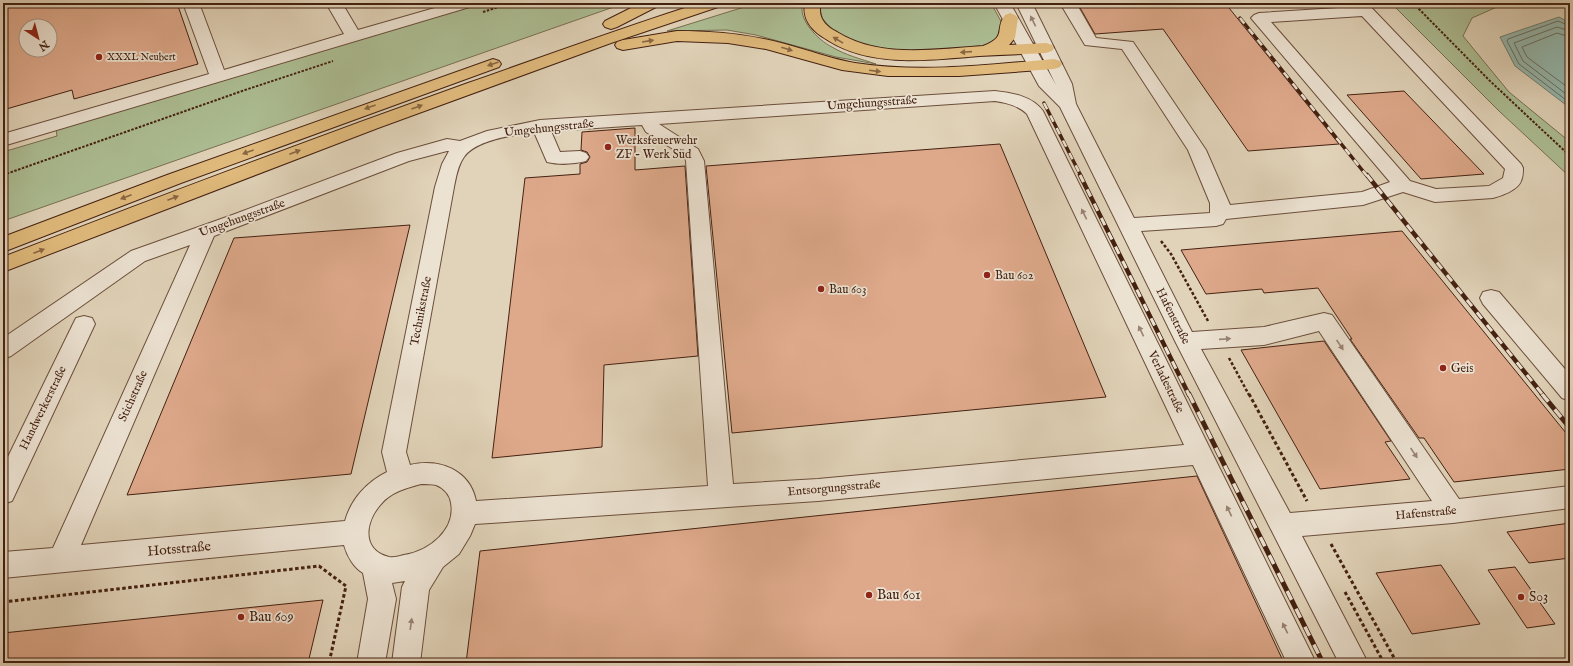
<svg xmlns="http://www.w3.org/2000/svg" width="1573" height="666" font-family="'IM FELL English',serif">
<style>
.green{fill:#adbe94;stroke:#787052}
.water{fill:#94b8ae;stroke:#747c6f}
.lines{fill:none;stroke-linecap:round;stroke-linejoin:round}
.shore{stroke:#6c6c60;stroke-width:1}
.building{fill:#dea98b;stroke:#442111;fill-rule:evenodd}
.minor-casing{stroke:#6b4e3b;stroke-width:2}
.highway-casing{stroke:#442111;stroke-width:2}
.path-far2{stroke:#442111;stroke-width:2;stroke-dasharray:2.5 1.5;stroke-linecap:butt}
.path-far1{stroke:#442111;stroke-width:2.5;stroke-dasharray:3 2;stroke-linecap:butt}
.path{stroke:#442111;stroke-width:3;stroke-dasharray:3.5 2.5;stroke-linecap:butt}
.minor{fill:#ece2d2;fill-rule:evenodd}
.highway{fill:#e0ba7c;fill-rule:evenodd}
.rail-far2-casing{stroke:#442111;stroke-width:3.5}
.rail-far1-casing{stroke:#442111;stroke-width:4.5}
.rail-casing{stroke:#442111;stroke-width:5}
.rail-far2{stroke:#ece2d2;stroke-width:2.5;stroke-dasharray:7;stroke-linecap:butt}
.rail-far1{stroke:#ece2d2;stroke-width:3;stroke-dasharray:8;stroke-linecap:butt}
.rail{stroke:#ece2d2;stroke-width:3.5;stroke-dasharray:10;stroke-linecap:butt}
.oneway{fill:#988272}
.oneway2{fill:#8a6641}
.poi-dot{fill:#8f2418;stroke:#ece2d2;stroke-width:1.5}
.labels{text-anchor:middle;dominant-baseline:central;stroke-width:3.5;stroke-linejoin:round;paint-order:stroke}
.far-poi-label{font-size:10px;fill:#442111;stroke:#ece2d2;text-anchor:start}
.street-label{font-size:12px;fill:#442111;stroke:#ece2d2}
.poi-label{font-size:12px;fill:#442111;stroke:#ece2d2;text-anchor:start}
.near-street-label{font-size:14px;fill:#442111;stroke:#ece2d2}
.near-poi-label{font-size:14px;fill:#442111;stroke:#ece2d2;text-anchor:start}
</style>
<rect width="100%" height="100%" fill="#e1d3b9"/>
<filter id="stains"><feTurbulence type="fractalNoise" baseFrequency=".005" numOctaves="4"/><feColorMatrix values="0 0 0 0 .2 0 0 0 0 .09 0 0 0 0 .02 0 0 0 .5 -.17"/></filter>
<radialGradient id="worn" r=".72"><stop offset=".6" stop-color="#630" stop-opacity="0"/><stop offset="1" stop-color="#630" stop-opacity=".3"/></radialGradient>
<g class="green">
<polygon points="481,3 625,3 3,221 3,152 57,136 56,129"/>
<path d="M757 3H803C797 19 818 40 832 47 845 55 861 59 876 64L836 57 756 35 727 30 667 31Z"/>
<polygon points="821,3 991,3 1003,25 998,41 978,48 915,51 867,48 837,33 828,25 822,18 820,9"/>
<polygon points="1391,3 1506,3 1472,18 1463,36 1509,92 1570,142 1570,177 1499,111"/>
</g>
<polygon class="water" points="1559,17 1570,23 1570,108 1515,66 1500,37"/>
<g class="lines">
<g class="shore">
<polyline points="1570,26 1558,21 1508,39 1507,41 1519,64 1570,103"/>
<polyline points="1570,31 1557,27 1514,43 1523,61 1570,97"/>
<polyline points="1570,37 1557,33 1522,47 1527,57 1570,89"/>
</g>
</g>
<g class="building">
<path d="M3 3H177L198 64 74 99 72 90 3 110ZM26 26H50V50H26Z"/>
<polygon points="1128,3 1225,3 1339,144 1248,151 1163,29 1095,34 1079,6"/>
<polygon points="1404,91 1484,174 1421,179 1347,95"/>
<polygon points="635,128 635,170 685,166 698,356 604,365 602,447 492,458 525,178 580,174 580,164 587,162 590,157 587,152 581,150 582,132"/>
<polygon points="1000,144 1106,397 732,433 706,166"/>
<polygon points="410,225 351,474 127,495 234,238"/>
<polygon points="1402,231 1570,438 1570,469 1454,482 1424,438 1419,438 1350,339 1352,339 1318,288 1264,293 1262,289 1206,294 1181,250"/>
<polygon points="1324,341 1391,441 1385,442 1410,479 1320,489 1241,350"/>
<polygon points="1197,476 1284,663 466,663 480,551"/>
<polygon points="1570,523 1570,558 1529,563 1507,532"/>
<polygon points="1441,565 1480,624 1412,634 1376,573"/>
<polygon points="1515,567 1555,624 1527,628 1488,570"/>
<polygon points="323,600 308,663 3,663 3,633"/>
</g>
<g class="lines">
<defs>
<g id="minor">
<polygon points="183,3 199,3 224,70 344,34 326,3 342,3 358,30 452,3 476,3 473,6 3,146 3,134 209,74"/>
<path d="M994 3H1010L1056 85 1016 3H1032L1072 84 1076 104 1134 218 1210 213V203L1188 150 1122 49 1085 45 1060 3H1076L1096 38 1133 42 1206 150 1230 205 1362 192 1390 182 1251 18 1254 15 1259 13 1354 7 1351 3H1367L1521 164 1523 168C1523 172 1523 177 1521 181 1518 190 1501 196 1493 198L1435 202 1403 192 1363 205 1226 219 1223 224 1216 226 1141 231 1192 332 1264 327 1324 313 1332 315 1459 499 1570 486V508L1453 523 1302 536 1368 663H1339L1175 341 1060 107 1039 86ZM1362 16 1505 169 1503 178 1489 186 1436 189 1410 181 1271 22ZM1319 331 1432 501 1290 513 1201 349 1264 345Z"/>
<path d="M995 91C1012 93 1032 96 1043 111L1316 663H1287L1193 465 818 501 475 524 470 536 459 554 443 567 429 590 420 663H392L402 587 405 581 392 583 396 599 385 663H357L368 599 363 573C354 568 347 556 344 545L3 578V552L53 548 190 245 145 261 11 356 3 359V338L131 251 235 214 397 153 447 139 460 141 487 131 540 120ZM995 101C1007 103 1017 105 1027 114L1184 445 818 479 733 484 704 161 698 149 659 124ZM642 125 646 132 684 156 686 161 708 486 476 501C470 470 439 458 410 465L406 452 454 187C456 177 458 165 464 157 476 140 513 135 534 132L547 162C559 165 574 164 586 161L589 157 586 153 580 151 560 152 551 131ZM447 151H449L442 164 435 187 382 452 387 472C367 482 351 499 345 521L81 545 214 236 409 161ZM421 484C426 484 432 484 436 485 444 488 450 495 451 503 456 530 429 551 404 555 399 556 394 558 389 557 361 550 365 522 381 504 391 492 406 488 421 484Z"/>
<polygon points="1491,290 1499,292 1570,375 1570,401 1562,398 1483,304 1480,298 1483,292"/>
<polygon points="84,316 92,318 95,324 12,501 3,504 3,467 73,324 76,318"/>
</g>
<g id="highway">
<polygon points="641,3 661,3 658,6 617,27 611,29 605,27 603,24 605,21"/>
<path d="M700 3H724L721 6 611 43 378 128 3 272V257C157 197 312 139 468 83 545 56 622 28 700 3Z"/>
<path d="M805 3H821C817 17 825 26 837 32 881 59 934 49 983 46 1008 36 994 30 1005 15L1010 13 1015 15 1018 18 1015 38 1009 45 1046 43 1052 45 1054 48 1052 51 1046 53C1024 54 1001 55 979 56 930 60 873 68 829 41 823 37 817 34 812 28 806 21 803 13 805 3Z"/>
<path d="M677 31C714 31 749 34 785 44 808 50 831 59 855 63 921 73 988 65 1054 59L1060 61 1062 64 1060 67 1054 69 959 76H888L842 70 766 49 728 43 677 41 623 50 617 48 615 45 617 42 623 40Z"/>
<polygon points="493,59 499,61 501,64 499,67 181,183 3,252 3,237 167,175"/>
</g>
</defs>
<use href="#minor" class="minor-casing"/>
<use href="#highway" class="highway-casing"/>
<g class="path-far2">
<polyline points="1413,3 1490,81 1570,156"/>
<polyline points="483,12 511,3"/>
<polyline points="3,175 245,90 333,61"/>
</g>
<g class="path-far1">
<polyline points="1161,241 1171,254 1208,321"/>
<polyline points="1229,358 1249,395"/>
</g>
<g class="path">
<polyline points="1249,394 1307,501"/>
<polyline points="1331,544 1397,663"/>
<polyline points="1345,592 1384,663"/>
<polyline points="3,602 319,566 346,586 329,663"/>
</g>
<use href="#minor" class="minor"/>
<use href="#highway" class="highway"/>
<defs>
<g id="rail-far2">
<polyline points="1240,18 1367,176"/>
<polyline points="1044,103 1081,176"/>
</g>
<g id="rail-far1">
<polyline points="1080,175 1189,395"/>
<polyline points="1367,175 1543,395"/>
</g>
<g id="rail">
<polyline points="1189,394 1323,663"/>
<polyline points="1542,394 1570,428"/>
</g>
</defs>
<use href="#rail-far2" class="rail-far2-casing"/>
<use href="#rail-far1" class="rail-far1-casing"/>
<use href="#rail" class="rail-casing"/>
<use href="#rail-far2" class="rail-far2"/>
<use href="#rail-far1" class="rail-far1"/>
<use href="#rail" class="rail"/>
</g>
<defs><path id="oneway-solid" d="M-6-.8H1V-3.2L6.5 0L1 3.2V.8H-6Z"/></defs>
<g class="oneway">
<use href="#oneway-solid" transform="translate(1033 21) rotate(-116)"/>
<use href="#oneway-solid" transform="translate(1084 214) rotate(-116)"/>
<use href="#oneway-solid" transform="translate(1141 331) rotate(-116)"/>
<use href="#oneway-solid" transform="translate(1225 339) rotate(-4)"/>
<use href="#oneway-solid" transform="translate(1340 345) rotate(56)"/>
<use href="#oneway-solid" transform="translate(1414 453) rotate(56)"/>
<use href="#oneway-solid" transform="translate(1229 511) rotate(-116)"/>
<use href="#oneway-solid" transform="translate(411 624) rotate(-82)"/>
<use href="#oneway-solid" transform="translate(1285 628) rotate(-116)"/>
</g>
<g class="oneway2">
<use href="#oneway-solid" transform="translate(838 40) rotate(-149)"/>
<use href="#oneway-solid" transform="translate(648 41) rotate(-9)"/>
<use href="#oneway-solid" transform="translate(787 49) rotate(18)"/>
<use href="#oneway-solid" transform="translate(966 52) rotate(176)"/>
<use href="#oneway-solid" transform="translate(493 64) rotate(161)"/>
<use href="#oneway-solid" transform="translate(875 71) rotate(7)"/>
<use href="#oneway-solid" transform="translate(370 107) rotate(160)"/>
<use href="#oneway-solid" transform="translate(417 107) rotate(-20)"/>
<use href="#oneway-solid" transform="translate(248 152) rotate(160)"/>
<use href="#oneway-solid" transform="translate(295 152) rotate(-21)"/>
<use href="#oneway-solid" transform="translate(126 197) rotate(159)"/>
<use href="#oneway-solid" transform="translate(173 198) rotate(-21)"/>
<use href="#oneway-solid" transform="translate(39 251) rotate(-21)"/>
</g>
<g class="poi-dot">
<circle cx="99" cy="57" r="4"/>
<circle cx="608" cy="147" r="4"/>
<circle cx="987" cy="275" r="4"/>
<circle cx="821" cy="289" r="4"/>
<circle cx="1443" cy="368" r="4"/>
<circle cx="869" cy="595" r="4"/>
<circle cx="1521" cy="597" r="4"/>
<circle cx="241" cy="617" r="4"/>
</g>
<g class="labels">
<g class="far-poi-label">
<text x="107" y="57">XXXL Neubert</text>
</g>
<g class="street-label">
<text transform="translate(872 103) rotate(-4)">Umgehungsstraße</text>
<text transform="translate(549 128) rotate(-6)">Umgehungsstraße</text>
<text transform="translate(242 218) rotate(-20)">Umgehungsstraße</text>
<text transform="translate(421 311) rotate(-79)">Technikstraße</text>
<text transform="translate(1173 316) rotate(63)">Hafenstraße</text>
<text transform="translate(1166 382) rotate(64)">Verladestraße</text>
<text transform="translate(133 396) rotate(-66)">Stichstraße</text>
<text transform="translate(43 408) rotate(-64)">Handwerkerstraße</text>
<text transform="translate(834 488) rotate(-5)">Entsorgungsstraße</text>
<text transform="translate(1426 513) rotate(-5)">Hafenstraße</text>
</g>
<g class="poi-label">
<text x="616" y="140">Werksfeuerwehr<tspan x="616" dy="14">ZF - Werk Süd</tspan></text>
<text x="995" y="275">Bau 602</text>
<text x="829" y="289">Bau 603</text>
<text x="1451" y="368">Geis</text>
</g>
<g class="near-street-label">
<text transform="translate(179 549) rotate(-5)">Hotsstraße</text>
</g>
<g class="near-poi-label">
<text x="877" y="595">Bau 601</text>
<text x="1529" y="597">S03</text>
<text x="249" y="617">Bau 609</text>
</g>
</g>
<rect width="1573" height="666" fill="none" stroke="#e1d3b9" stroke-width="16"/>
<rect x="4" y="4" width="1565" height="658" fill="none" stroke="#442111" stroke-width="2"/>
<rect x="8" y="8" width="1557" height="650" fill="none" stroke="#442111"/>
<g transform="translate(38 38) rotate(144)"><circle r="19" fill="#ece2d2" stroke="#a99585"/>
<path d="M0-3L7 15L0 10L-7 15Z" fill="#8f2418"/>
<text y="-6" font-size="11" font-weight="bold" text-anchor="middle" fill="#442111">N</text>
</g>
<rect width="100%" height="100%" filter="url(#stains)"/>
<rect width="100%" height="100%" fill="url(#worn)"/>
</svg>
